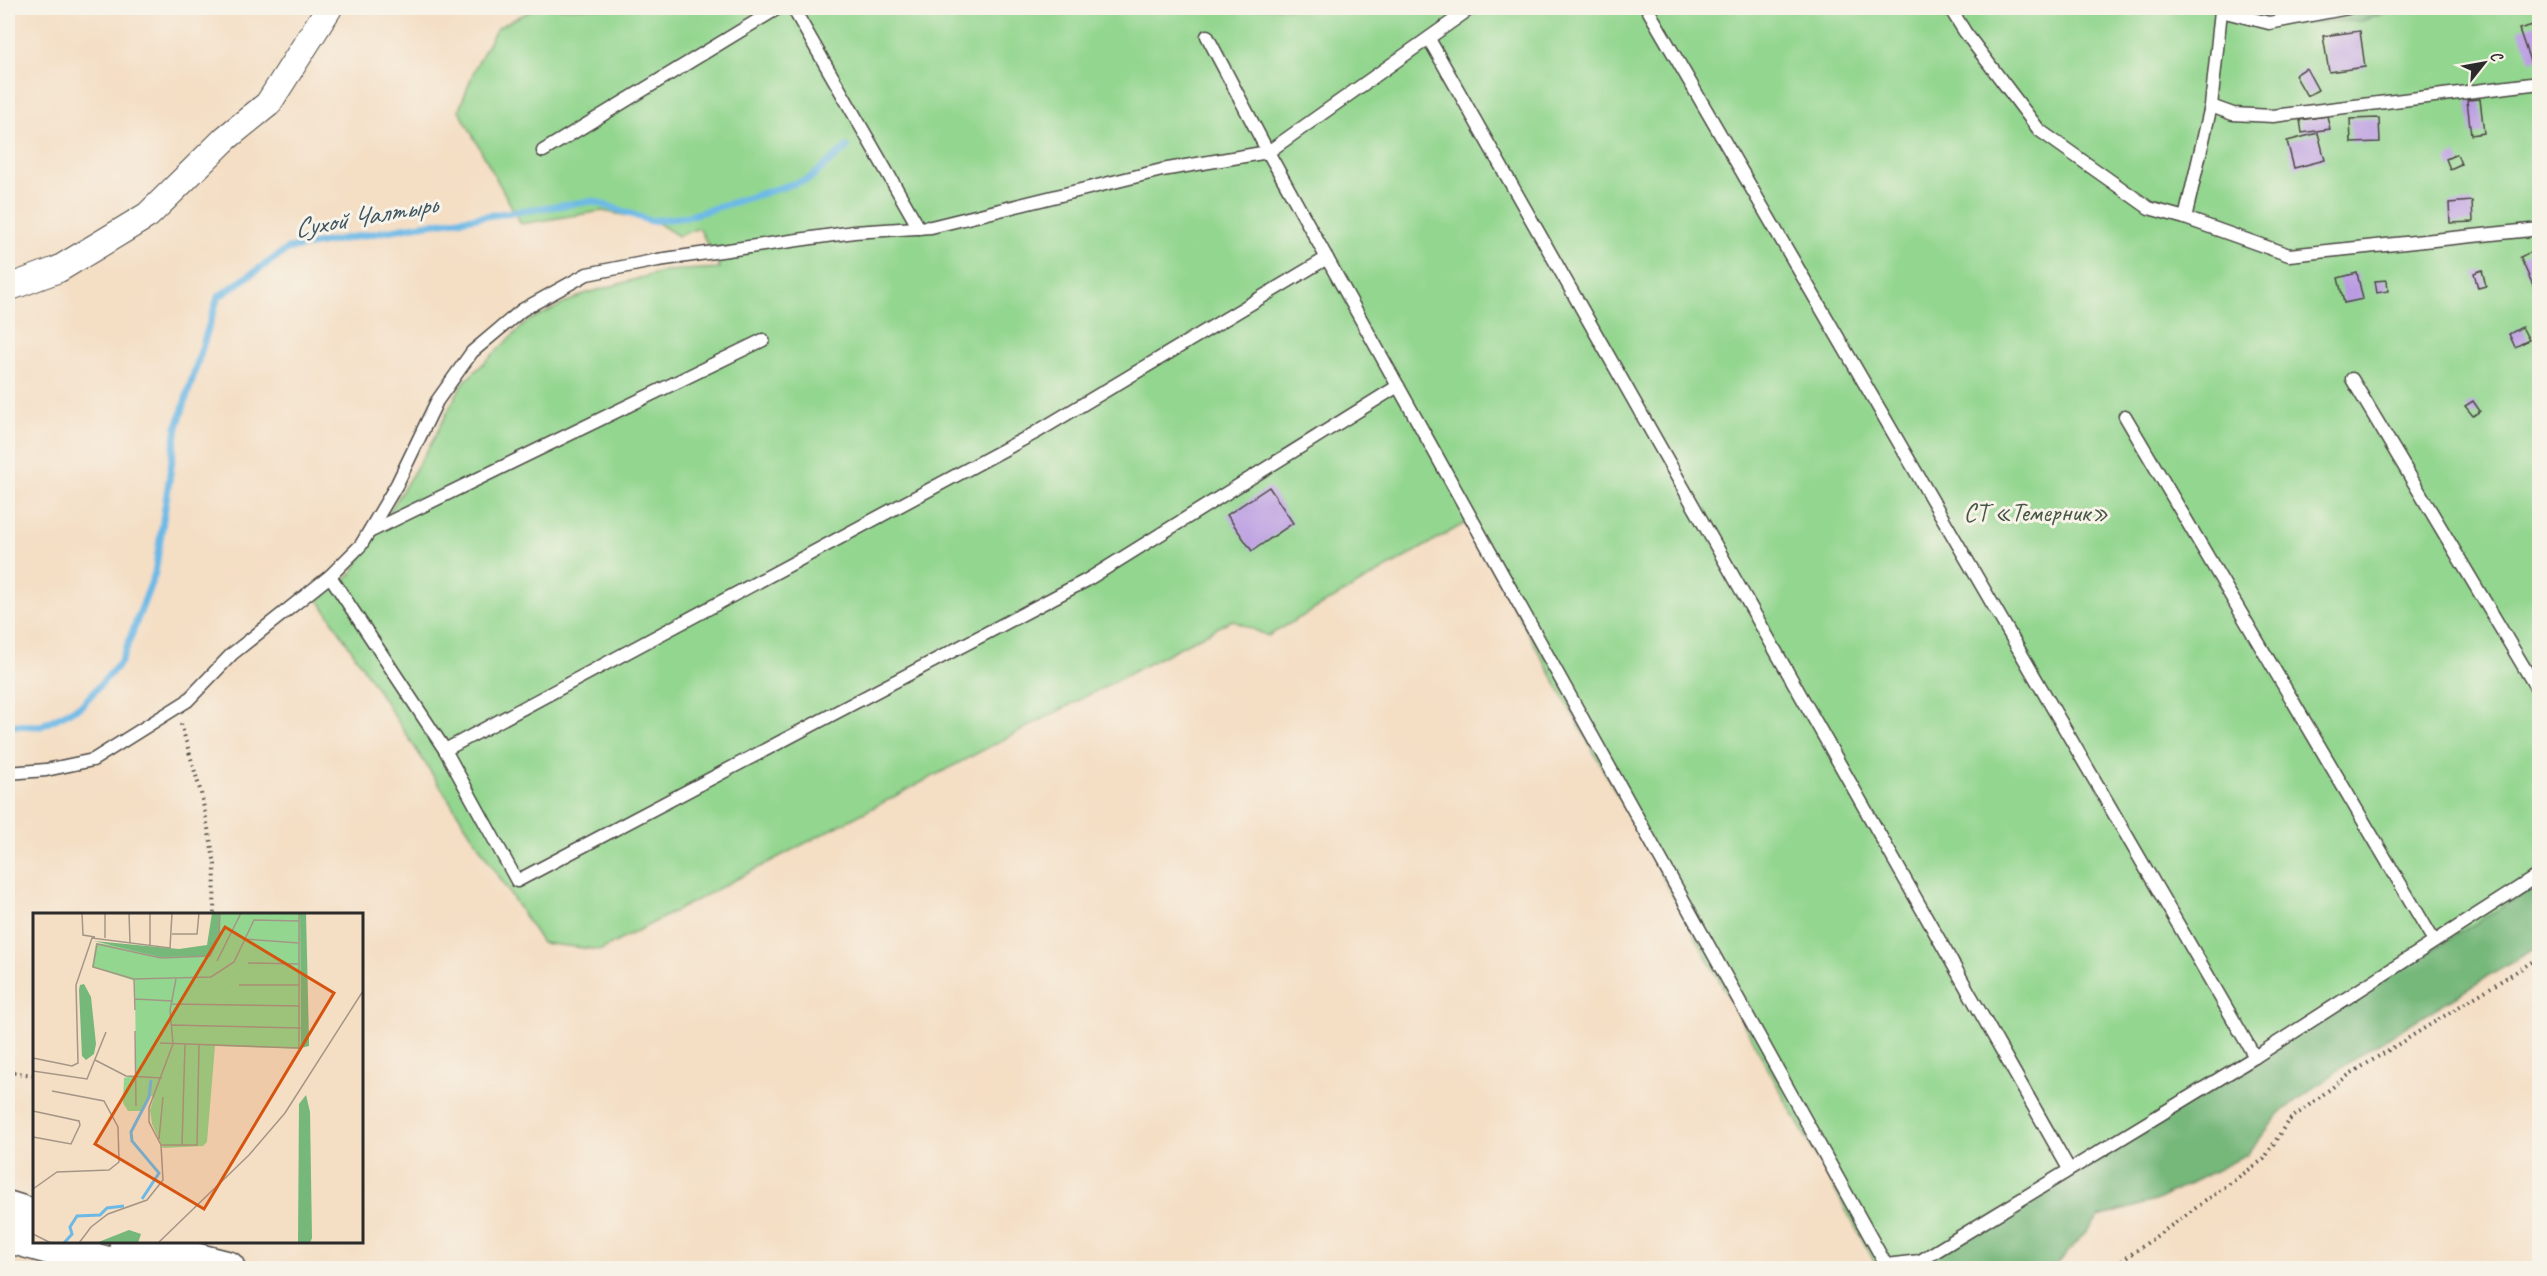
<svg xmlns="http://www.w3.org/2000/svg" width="2547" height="1276" font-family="Caveat,sans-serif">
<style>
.green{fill:#93d68f;stroke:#5f805d;stroke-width:1.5}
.forest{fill:#76b77a;stroke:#507152;stroke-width:1.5}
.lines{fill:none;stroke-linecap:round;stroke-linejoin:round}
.stream{stroke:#6db9e6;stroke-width:7}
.building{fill:#ba9be2}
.service-casing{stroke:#494642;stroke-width:15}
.minor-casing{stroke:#494642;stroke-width:28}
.trunk-casing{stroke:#494642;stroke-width:36}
.path{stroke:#494642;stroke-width:4;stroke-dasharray:1.5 4.5;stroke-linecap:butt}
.service{stroke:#fff;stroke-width:12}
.minor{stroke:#fff;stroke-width:26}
.trunk{stroke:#fff;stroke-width:33}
.labels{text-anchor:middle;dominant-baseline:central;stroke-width:6;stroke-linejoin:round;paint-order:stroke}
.park-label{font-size:26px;fill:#455644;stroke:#f7f3e8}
.water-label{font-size:27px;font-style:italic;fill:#3f5663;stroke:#f7f3e8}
.inset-river{fill:none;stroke:#6db9e6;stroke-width:3}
.inset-road{fill:none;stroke:#a49687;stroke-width:1.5}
.view{fill:#d5540f;fill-opacity:0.15;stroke:#d5540f;stroke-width:3}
.inset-edge{fill:none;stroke:#2b2b2b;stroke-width:3}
</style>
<rect width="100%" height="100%" fill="#f7f3e8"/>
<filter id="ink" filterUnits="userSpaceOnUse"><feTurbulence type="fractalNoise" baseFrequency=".0167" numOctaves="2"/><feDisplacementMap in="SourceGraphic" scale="12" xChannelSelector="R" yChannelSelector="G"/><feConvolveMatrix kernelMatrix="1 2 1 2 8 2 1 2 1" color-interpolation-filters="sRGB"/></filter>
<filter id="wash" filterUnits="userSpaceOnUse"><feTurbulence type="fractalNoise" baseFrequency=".008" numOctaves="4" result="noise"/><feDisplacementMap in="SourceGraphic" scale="24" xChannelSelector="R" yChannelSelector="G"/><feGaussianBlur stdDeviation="1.35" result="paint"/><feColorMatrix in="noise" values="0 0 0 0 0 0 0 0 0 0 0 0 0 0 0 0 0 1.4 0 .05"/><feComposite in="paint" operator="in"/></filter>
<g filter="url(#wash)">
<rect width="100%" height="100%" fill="#f4dec4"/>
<polygon class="green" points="536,8 2231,8 2362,21 2398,8 2539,8 2539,890 1917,1268 1878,1268 1467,522 1268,636 1232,620 601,950 542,943 319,600 351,574 431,444 462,384 528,321 584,294 665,271 720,268 699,228 678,236 655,221 602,211 521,224 459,110 476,66 497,28"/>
<g class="forest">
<polygon points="2231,8 2398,8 2362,21 2269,23"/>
<polygon points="2539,885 2539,946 2365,1051 2280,1113 2247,1155 2155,1201 2099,1217 2054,1268 1909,1268 2069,1169"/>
</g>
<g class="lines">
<polyline class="stream" points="8,725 41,726 81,706 121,662 155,573 177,427 218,297 288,249 415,226 593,201 651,221 686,217 809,179 847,147"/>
</g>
<g id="blocks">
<g class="building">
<polygon points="2540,23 2540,58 2530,61 2519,29"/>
<polygon points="2360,31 2365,67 2329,72 2323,36"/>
<polygon points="2306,68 2318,90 2307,96 2295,75"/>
<polygon points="2480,99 2484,133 2471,135 2467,100"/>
<polygon points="2327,116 2330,129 2302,133 2300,120"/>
<polygon points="2379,118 2380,142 2351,143 2350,119"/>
<polygon points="2318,133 2325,160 2294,168 2287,141"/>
<polygon points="2457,154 2461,164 2450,169 2446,159"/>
<polygon points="2472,201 2473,222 2450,223 2449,203"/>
<polygon points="2540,248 2540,282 2533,285 2520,257"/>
<polygon points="2482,270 2486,286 2478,288 2474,273"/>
<polygon points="2357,273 2363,299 2344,303 2338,278"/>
<polygon points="2387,280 2388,291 2377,293 2375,281"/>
<polygon points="2522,327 2529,340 2515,347 2509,334"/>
<polygon points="2473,401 2480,411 2473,416 2465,406"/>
<polygon points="1269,487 1293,523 1252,551 1227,515"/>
</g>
</g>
</g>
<g filter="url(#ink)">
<use href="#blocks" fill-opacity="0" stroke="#494642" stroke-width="1.5"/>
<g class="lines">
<defs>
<g id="service">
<polyline points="793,8 919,228"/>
<polyline points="1647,8 2255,1057"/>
<polyline points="1950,8 1965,32 2039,130 2149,208 2185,218 2289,255 2540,229"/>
<polyline points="2218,8 2221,11 2269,23 2348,8"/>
<polyline points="1207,36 1268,152 1886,1265 1920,1261 2255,1057 2540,874"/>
<polyline points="1429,39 2069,1169"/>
<polyline points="2211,106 2233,114 2273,116 2540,83"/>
<polyline points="543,151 778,8"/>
<polyline points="2185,218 2211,106 2221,11"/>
<polyline points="2352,379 2540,694"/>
<polyline points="2125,416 2434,941"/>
<polyline points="369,532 763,340"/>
<polyline points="330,576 445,750 517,881 1087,580 1398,386"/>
<polyline points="445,750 1035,433 1327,258"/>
<polyline points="8,773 46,770 93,760 187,701 232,654 330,576 361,545 397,484 437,401 472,352 522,310 587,274 658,260 854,232 931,227 1162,170 1268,152 1471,8"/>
</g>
<polyline id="minor" points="8,288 59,269 148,215 226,138 268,104 329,8"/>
<g id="trunk">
<polyline points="8,1208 34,1216"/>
<polyline points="8,1236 124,1268"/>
<polyline points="126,1242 228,1268"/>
</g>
</defs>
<use href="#service" class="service-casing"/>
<use href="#minor" class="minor-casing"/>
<use href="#trunk" class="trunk-casing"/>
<g class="path">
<polyline points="181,724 201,793 215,864 214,914"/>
<polyline points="8,1072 34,1075"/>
<polyline points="2112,1268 2264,1159 2288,1121 2350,1074 2540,957"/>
</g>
<use href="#service" class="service"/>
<use href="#minor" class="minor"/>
<use href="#trunk" class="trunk"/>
</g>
</g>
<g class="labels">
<g class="park-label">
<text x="2036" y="512">СТ «Темерник»</text>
</g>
<g class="water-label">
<text transform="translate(365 216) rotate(-10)">Сухой Чалтырь</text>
</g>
</g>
<g transform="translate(33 913)">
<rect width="330" height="330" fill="#f4dec4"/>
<path d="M187 0H267L268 136 182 133 174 229 170 233 130 235 119 211 117 197 121 184 117 183 108 198H95L90 190 91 165 103 162 102 68 59 54 63 30 170 44Z" fill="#93d68f"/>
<path d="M179 0H187V18L176 43 127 44 61 28 146 36 174 32ZM267 0H273L276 126V133L268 135ZM51 71 58 84 63 131 61 141 53 147 49 143 46 77 47 72ZM273 182 277 199 279 325 277 330H265L266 191ZM96 317 108 321 105 330H63Z" fill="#76b77a"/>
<path class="inset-river" d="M109 286 126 260 99 228 98 219 116 184 118 167M31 330 39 321 37 314 44 303 67 302 74 295 91 293"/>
<path class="inset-road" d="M49 0 50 22 62 24M72 0V25M96 0 97 30M187 0 186 24 177 43 128 45 64 31 60 54 101 66 178 64 201 49 221 7 266 8M139 21H164L166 0M212 26 266 30M117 33V0M184 48 208 0M215 50 266 51M101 66 102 97M206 72H267M102 86 140 88M139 91 267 93M139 112 268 115M102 118 103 193M127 130 266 135V0M0 145 39 153 45 150 43 72 59 25 137 35 139 0M62 147 93 163 129 165M0 158 54 166 73 119M0 198 46 208 47 212 38 231 0 224M126 226 130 184M128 232H164L166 132M149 232 152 131M0 276 24 259 76 257 86 249 85 214 71 188 19 178M0 321 18 330M46 330 58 314 75 301 114 287 130 267 128 232 116 209V195L140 131 137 97 143 66M125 330 216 242 252 200 330 78"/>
<path class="view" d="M192 14 301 80 171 296 62 231Z"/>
<rect width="330" height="330" class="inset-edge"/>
</g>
<rect width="2547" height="1276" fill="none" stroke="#f7f3e8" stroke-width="30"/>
<g transform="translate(2484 63) rotate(59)" stroke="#f7f3e8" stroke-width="4.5" paint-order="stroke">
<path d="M0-4.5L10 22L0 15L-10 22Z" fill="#2b2b2b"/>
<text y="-9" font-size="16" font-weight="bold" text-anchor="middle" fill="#2b2b2b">С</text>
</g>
</svg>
